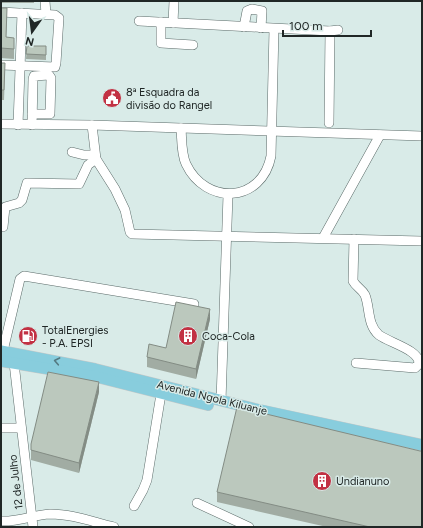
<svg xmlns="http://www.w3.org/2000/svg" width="423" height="528" font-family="Figtree,sans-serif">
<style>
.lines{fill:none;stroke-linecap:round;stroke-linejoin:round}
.minor-casing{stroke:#5b6b69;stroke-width:10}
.major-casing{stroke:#c5c7c7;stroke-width:12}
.minor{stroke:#fff;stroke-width:9}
.major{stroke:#88cddd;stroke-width:11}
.wall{fill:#a1aca3}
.shaded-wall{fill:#838c84}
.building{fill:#bbc8bd;stroke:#838c84}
.oneway{stroke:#547a82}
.labels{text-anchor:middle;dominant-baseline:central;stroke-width:3;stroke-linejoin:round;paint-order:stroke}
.poi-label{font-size:11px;fill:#202726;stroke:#d9ebe8;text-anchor:start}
.street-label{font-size:11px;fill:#202726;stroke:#d9ebe8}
</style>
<rect width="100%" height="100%" fill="#d9ebe8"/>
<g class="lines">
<defs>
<g id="minor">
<polyline points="45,1 46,14"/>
<polyline points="1,12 55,15 59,18 56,63 55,67 1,65"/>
<polyline points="139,21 330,31 338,30"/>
<polyline points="161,22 161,43 193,45"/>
<polyline points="173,23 174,1"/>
<polyline points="244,27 247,11 252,9 262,11 261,28"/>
<polyline points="329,123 330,31"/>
<polyline points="1,124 92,125 422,136"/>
<polyline points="18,125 22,13"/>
<polyline points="32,125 33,79 34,76 49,75 51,78 50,114 32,114"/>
<polyline points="92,125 96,159 115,189 125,210 130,232 132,234 422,241"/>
<path d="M181 128C182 140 181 153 186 164 206 206 262 203 271 156L274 29"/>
<polyline points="72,152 84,155 95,155"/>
<polyline points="3,227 5,207 19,203 22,200 27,183 79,184 88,165 96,159"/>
<polyline points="323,238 380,135"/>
<path d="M354 239 353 281C356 287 362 289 365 295 370 307 367 325 379 335 390 343 420 350 419 364L415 368 356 363"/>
<polyline points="3,351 20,279 24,276 194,304"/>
<polyline points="14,363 33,527"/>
<polyline points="221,401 228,195"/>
<polyline points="1,428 21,428"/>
<polyline points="197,503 249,527"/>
<polyline points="134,506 143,490 147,480 161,394"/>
<path d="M1 521C18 522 33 515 50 514 72 514 93 522 114 527"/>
</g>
<g id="major">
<polyline points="1,351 95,369 255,409 422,445"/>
<polyline points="1,361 97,377 208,405"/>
</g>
</defs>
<use href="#minor" class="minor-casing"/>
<use href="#major" class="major-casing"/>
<use href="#minor" class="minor"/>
<use href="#major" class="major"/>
</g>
<g class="wall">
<rect x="1" y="1" width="33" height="2"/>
<polygon points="1,8 7,18 6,37 14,38 14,59 1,58"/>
<polygon points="27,46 46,46 46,60 26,59"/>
<polygon points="1,63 5,73 4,100 1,100"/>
<polygon points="210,319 196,379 147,367 147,357 166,348"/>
<polygon points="99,392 79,473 31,460 31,444"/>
<polygon points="217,492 422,527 327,527 217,502"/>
</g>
<g class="shaded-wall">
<polygon points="210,309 210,319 196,379 196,369"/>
<polygon points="99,382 99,392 79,473 79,463"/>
</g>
<g class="building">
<polygon points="1,8 7,8 6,37 14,38 14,49 1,48"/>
<polygon points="27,46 46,46 46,55 26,54"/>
<polygon points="1,63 5,63 4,90 1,90"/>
<polygon points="176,302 210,309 196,369 147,357 149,344 166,348"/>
<polygon points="48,372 99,382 79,463 31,450 31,444"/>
<polygon points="237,407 420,451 422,451 422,527 370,527 217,492"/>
</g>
<defs><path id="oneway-chevron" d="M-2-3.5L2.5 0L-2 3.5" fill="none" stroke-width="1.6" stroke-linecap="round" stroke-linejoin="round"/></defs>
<use class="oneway" href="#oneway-chevron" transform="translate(57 361) rotate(-169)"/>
<defs>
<symbol id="civic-disc" viewBox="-11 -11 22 22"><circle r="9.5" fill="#c23143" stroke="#d9ebe8"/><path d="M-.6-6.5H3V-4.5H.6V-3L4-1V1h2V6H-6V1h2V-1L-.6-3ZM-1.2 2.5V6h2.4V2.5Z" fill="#fff"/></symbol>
<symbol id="fuel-disc" viewBox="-11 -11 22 22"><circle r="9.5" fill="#c23143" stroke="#d9ebe8"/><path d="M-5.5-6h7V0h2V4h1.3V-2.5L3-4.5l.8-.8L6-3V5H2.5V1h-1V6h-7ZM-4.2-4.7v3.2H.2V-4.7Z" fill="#fff"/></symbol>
<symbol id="building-disc" viewBox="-11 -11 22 22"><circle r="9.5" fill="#c23143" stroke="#d9ebe8"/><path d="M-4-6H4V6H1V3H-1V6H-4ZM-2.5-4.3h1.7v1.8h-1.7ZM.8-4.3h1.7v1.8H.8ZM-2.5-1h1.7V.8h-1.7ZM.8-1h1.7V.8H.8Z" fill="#fff"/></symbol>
</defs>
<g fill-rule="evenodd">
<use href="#civic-disc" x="101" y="87" width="22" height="22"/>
<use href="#fuel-disc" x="17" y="325" width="22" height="22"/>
<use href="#building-disc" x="177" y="325" width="22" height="22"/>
<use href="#building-disc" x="311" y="470" width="22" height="22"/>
</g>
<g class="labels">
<g class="poi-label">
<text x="126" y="92">8ª Esquadra da<tspan x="126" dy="13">divisão do Rangel</tspan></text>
<text x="42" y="330">TotalEnergies<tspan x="42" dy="13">- P.A. EPSI</tspan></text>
<text x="202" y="336">Coca-Cola</text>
<text x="336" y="481">Undianuno</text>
</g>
<g class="street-label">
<text transform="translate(212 398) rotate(14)">Avenida Ngola Kiluanje</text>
<text transform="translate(16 482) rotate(-97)">12 de Julho</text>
</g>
</g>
<rect width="423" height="528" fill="none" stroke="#202726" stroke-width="4"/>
<g transform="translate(32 32) rotate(194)" stroke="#d9ebe8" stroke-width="3" paint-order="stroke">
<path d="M0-3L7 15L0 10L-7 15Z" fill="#202726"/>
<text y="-6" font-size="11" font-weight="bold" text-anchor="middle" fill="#202726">N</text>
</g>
<path d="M283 30v6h88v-6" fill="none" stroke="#202726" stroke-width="2"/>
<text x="289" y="30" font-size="12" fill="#202726" stroke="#d9ebe8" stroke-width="3" paint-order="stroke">100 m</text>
</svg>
